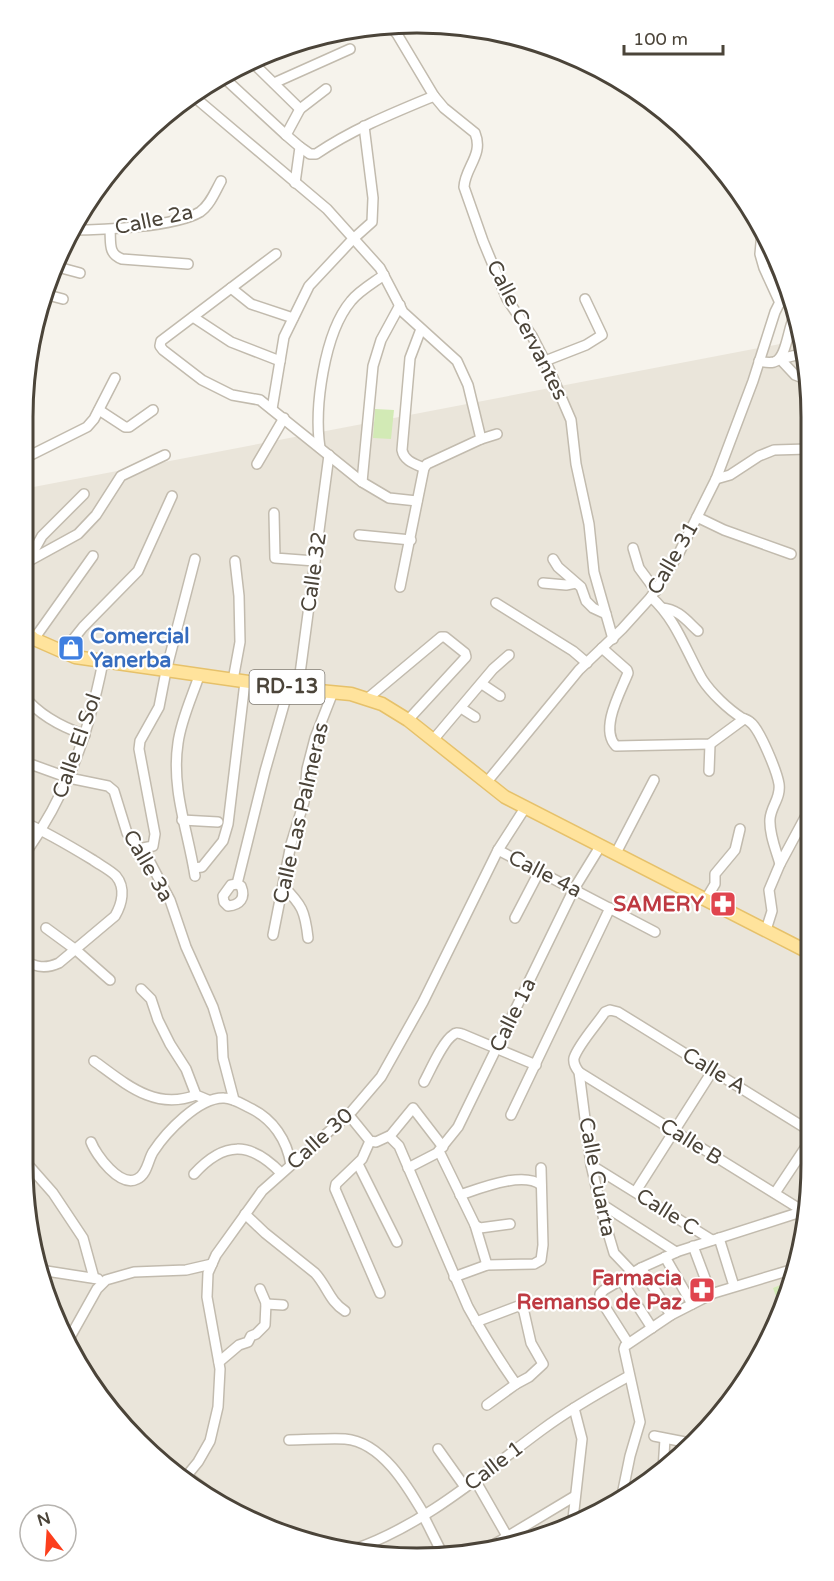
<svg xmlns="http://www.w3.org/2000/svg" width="834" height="1581" font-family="'Varela Round',sans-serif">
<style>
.residential{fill:#eae5da}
.green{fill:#d2eab5}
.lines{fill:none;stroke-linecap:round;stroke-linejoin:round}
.minor-casing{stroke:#c2bbae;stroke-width:12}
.major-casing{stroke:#e6c16a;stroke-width:15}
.minor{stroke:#fff;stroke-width:9}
.major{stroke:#ffe39c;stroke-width:12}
.labels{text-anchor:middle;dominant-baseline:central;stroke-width:4.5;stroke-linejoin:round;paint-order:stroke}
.shield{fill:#fff;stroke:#817c74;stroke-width:1.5}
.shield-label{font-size:20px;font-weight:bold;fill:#4b4439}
.street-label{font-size:21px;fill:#4b4439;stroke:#fff}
.shop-label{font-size:21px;font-weight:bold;fill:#366cbe;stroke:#fff;text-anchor:start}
.health-label{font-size:21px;font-weight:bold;fill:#be3a42;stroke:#fff;text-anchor:end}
.rim{fill:none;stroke:#4b4439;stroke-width:3}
</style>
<rect width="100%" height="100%" fill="#f6f3ec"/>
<polygon class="residential" points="801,340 808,365 811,1189 798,1266 771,1339 696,1443 636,1492 568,1528 443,1558 315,1545 198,1492 104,1404 44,1291 23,1164 23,489"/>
<g class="green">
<polygon points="375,409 394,410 391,439 373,438"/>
<polygon points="788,1282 790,1287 781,1310 773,1288"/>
</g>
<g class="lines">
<defs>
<g id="minor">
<path d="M383 25 392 28 397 34 434 96 444 108 475 133C484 155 465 167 464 187L483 241 507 299 532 336 549 369 571 420 576 464 589 524 594 572 613 639"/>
<polyline points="251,61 300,109"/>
<polyline points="221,75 286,135"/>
<polyline points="274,83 350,49"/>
<polyline points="192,95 327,209 380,268 403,312 457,361 468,385 481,439"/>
<path d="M300 147 310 154H316C353 129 393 113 434 96"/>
<polyline points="295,183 300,147 286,135 300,109 326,89"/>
<path d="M71 230C101 230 175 227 200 212 210 205 215 192 221 181"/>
<path d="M110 230C111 243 108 254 122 259L188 264"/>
<polyline points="762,232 760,254 764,268 780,303"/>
<polyline points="276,254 161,341 160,346 163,350 202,380 232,395 260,400 362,482 389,498 417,501"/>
<polyline points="54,266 80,273"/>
<polyline points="231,288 251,304 293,318"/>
<polyline points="44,294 63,299"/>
<polyline points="193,317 231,342 280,361"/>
<path d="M421 329 410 358 402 450C404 461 415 464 424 468"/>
<polyline points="780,359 795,375 808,380"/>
<polyline points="780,359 805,353"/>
<polyline points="545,361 586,345 602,335 585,299"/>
<path d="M759 361C763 362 769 363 774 362 787 359 788 326 795 315"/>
<polyline points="272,409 284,337 309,286 353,239 372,222 373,198 364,126"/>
<polyline points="99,410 125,427 129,427 153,410"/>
<path d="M320 448C314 408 324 333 351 301 359 291 373 283 384 275"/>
<polyline points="23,459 87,427 94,419 115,378"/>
<polyline points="257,464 284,418"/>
<polyline points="716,479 730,475 759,456 774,450 808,449"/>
<polyline points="362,482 373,366 381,340 400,305"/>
<polyline points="274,513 275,558 315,561"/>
<polyline points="697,517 724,530 791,554"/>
<polyline points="359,535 411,540"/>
<polyline points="633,548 639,568 656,591"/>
<polyline points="553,559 558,567 581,587 586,601 593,608 606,614"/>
<polyline points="28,561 42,536 84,494"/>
<polyline points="23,567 27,562 78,534 96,515 121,476 165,455"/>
<polyline points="543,583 566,585 576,583"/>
<polyline points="400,587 424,468 427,464 481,439 497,434"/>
<path d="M651 597C676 619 686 651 702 679 711 693 728 709 742 718 745 719 748 720 750 722 760 729 777 772 779 784 781 798 771 806 770 819 769 834 776 850 780 864"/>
<polyline points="496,603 573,651 587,663"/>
<path d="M662 608C678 609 687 621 698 631"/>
<polyline points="34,639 93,556"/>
<path d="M602 648 627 670 628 673C621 691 599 729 616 746L710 744 744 719"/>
<polyline points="63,652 83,627 138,571 172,496"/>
<polyline points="233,680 240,642 239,596 235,561"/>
<polyline points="482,684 500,696"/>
<polyline points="298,689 329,455"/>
<path d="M24 696C39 715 62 727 85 735"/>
<polyline points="368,698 441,637 445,637 465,653 466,657 408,720"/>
<polyline points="461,708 475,717"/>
<polyline points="433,740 493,669 509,655"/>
<polyline points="33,765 69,778 108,786 114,791 127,833 150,862 170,900 186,947 213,1007 222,1036 223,1058 234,1100"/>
<polyline points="709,771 710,744"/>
<polyline points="486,783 579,670 622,629 651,597 678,555 716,479 753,381 775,312 787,288"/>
<polyline points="182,820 218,822"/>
<polyline points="138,849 153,846 155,834 139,749 140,741 159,707 166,671 195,559"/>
<polyline points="498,850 655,932"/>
<polyline points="616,853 654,780"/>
<path d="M23 857C67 794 88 737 103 662"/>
<polyline points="194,868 202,867 223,841 228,824 245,682"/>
<path d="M195 876C188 831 171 789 178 743 181 720 192 697 199 676"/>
<polyline points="237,884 265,771 289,687"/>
<path d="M237 884 241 886C246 898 240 905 228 906L224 902 223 896 231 885Z"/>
<path d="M283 886C302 905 305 911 308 938"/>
<polyline points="706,899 715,884 715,874 735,850 740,829"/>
<polyline points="515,918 539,872"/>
<polyline points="46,928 76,950 110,980"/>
<polyline points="766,930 772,911 769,890 780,864 809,810"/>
<polyline points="273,935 291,844 304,802 307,769 315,738 333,692"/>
<path d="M23 959C35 968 46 969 59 963L115 916C122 904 126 888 116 876 110 870 100 865 93 860 70 846 47 832 23 822"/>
<polyline points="141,989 151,999 158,1020 170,1044 186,1069 196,1095 208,1100"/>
<path d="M94 1061C126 1084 155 1111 196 1095"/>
<polyline points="579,1072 803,1211"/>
<path d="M424 1082C430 1071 443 1041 453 1035 456 1032 458 1033 462 1034L536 1065"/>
<path d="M348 1114 370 1141 376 1142 389 1136 399 1146 468 1307C483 1334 499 1360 516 1384L529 1377 543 1364 531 1343 524 1312 521 1305 476 1322"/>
<polyline points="511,1115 610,908"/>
<polyline points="390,1136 413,1108 443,1147"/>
<polyline points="370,1141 362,1159 336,1184 335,1189 380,1293"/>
<path d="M91 1142C96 1155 120 1188 137 1179 147 1175 148 1160 153 1152 166 1132 199 1097 224 1098 233 1098 242 1104 250 1108 273 1119 287 1140 291 1165"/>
<polyline points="439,1151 475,1225 480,1228 510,1224"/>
<polyline points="23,1159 53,1193 83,1238 94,1278"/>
<polyline points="358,1164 397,1242"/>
<polyline points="591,1165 712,1240"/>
<polyline points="408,1168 437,1153 458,1127 574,889 601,845"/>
<path d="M194 1174C224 1141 250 1141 281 1173"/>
<polyline points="636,1191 713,1070"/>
<polyline points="775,1193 811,1139"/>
<path d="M460 1195C481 1188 523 1171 541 1185"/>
<polyline points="600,1203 676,1252"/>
<path d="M245 1214 265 1233 315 1273C327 1286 330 1302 345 1311"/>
<polyline points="475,1225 487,1265"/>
<polyline points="719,1238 734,1286"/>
<polyline points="693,1246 711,1294"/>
<polyline points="665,1257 692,1304"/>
<polyline points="641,1268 671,1315"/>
<polyline points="40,1270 98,1279"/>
<path d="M633 1273 614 1253 603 1216 591 1165 579 1072C576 1068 573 1064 574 1058 578 1045 597 1024 605 1012L610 1010 618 1012 810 1131"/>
<polyline points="454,1277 487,1265 534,1264 541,1260 543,1245 541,1168"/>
<polyline points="621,1280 652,1328"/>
<polyline points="266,1304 283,1305"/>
<polyline points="69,1339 97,1289 106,1280 134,1272 186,1270 212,1264"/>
<polyline points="628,1343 600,1299 600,1294 604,1290 641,1268 679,1251 807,1210"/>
<polyline points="219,1362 239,1345 248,1342 251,1336 256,1334 265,1325 266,1303 260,1289"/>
<polyline points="487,1405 516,1384"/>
<polyline points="654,1436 695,1444"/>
<path d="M289 1440C307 1440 327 1438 345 1439 382 1442 408 1487 425 1516"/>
<polyline points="438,1449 465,1487"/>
<polyline points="663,1470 665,1439"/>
<polyline points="187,1476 223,1503"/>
<polyline points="184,1479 198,1462 210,1441 218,1407 220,1369 207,1297 208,1273 216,1255 262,1191 352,1111 381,1077 423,1002 498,850 525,808"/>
<polyline points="475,1480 507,1536"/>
<polyline points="621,1500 630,1456 640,1422 624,1349 625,1346 671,1315 714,1293 797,1268"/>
<polyline points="424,1517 444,1557"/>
<polyline points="569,1528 573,1519 582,1439 574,1408"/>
<polyline points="299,1538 330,1547"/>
<polyline points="490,1547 575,1496"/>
<path d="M355 1549C426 1524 483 1473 543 1429 570 1409 600 1392 629 1376"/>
</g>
<polyline id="major" points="23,629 34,639 75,657 298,689 351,694 382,704 408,720 505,797 810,953"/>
</defs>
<use href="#minor" class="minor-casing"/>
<use href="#major" class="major-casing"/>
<use href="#minor" class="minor"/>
<use href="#major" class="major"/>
</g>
<defs>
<symbol id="shop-square" viewBox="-11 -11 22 22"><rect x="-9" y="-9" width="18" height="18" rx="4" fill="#3f7fe0" stroke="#fff"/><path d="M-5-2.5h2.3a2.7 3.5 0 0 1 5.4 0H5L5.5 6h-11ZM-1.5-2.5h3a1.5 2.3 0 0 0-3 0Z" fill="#fff"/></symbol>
<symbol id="pharmacy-square" viewBox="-11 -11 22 22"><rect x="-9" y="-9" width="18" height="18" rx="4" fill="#e0444e" stroke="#fff"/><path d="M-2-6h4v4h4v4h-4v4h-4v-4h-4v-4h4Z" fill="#fff"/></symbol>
</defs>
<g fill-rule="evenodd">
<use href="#shop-square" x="56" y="633" width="30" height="30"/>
<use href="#pharmacy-square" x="708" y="889" width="30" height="30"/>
<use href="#pharmacy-square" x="687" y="1275" width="30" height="30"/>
</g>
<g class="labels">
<rect class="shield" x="249.5" y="670" width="75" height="34" rx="4.5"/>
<g class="shield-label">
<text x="287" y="687">RD-13</text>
</g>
<g class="street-label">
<text transform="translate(154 220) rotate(-12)">Calle 2a</text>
<text transform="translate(527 330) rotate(63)">Calle Cervantes</text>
<text transform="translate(673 558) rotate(-60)">Calle 31</text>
<text transform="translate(314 572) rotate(-82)">Calle 32</text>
<text transform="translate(77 746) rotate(-71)">Calle El Sol</text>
<text transform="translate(301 813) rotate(-77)">Calle Las Palmeras</text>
<text transform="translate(148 866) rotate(60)">Calle 3a</text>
<text transform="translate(545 874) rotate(27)">Calle 4a</text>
<text transform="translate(513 1015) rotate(-64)">Calle 1a</text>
<text transform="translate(714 1071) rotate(31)">Calle A</text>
<text transform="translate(320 1139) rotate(-42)">Calle 30</text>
<text transform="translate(691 1142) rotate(32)">Calle B</text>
<text transform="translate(597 1177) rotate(79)">Calle Cuarta</text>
<text transform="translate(667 1212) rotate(32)">Calle C</text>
<text transform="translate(494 1466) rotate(-37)">Calle 1</text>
</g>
<g class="shop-label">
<text x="90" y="636">Comercial<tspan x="90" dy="24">Yanerba</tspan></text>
</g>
<g class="health-label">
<text x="704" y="904">SAMERY</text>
<text x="682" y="1278">Farmacia<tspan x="682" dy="24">Remanso de Paz</tspan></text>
</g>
</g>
<path d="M0 0H834V1581H0ZM417 33H417A384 384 0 0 1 801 417V1164A384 384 0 0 1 417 1548H417A384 384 0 0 1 33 1164V417A384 384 0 0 1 417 33Z" fill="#fff" fill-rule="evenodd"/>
<path class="rim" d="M417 33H417A384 384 0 0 1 801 417V1164A384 384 0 0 1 417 1548H417A384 384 0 0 1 33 1164V417A384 384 0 0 1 417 33Z"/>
<g transform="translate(48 1533) rotate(343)"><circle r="28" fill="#ffffff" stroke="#b7b4b0" stroke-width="1.5"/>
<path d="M0-4.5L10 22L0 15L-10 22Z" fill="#fc3f1d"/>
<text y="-9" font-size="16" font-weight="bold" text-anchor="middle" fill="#4b4439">N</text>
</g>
<path d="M624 45v9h99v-9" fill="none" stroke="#4b4439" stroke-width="3"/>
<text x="633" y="45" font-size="18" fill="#4b4439" stroke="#ffffff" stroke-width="4.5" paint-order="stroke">100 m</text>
</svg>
